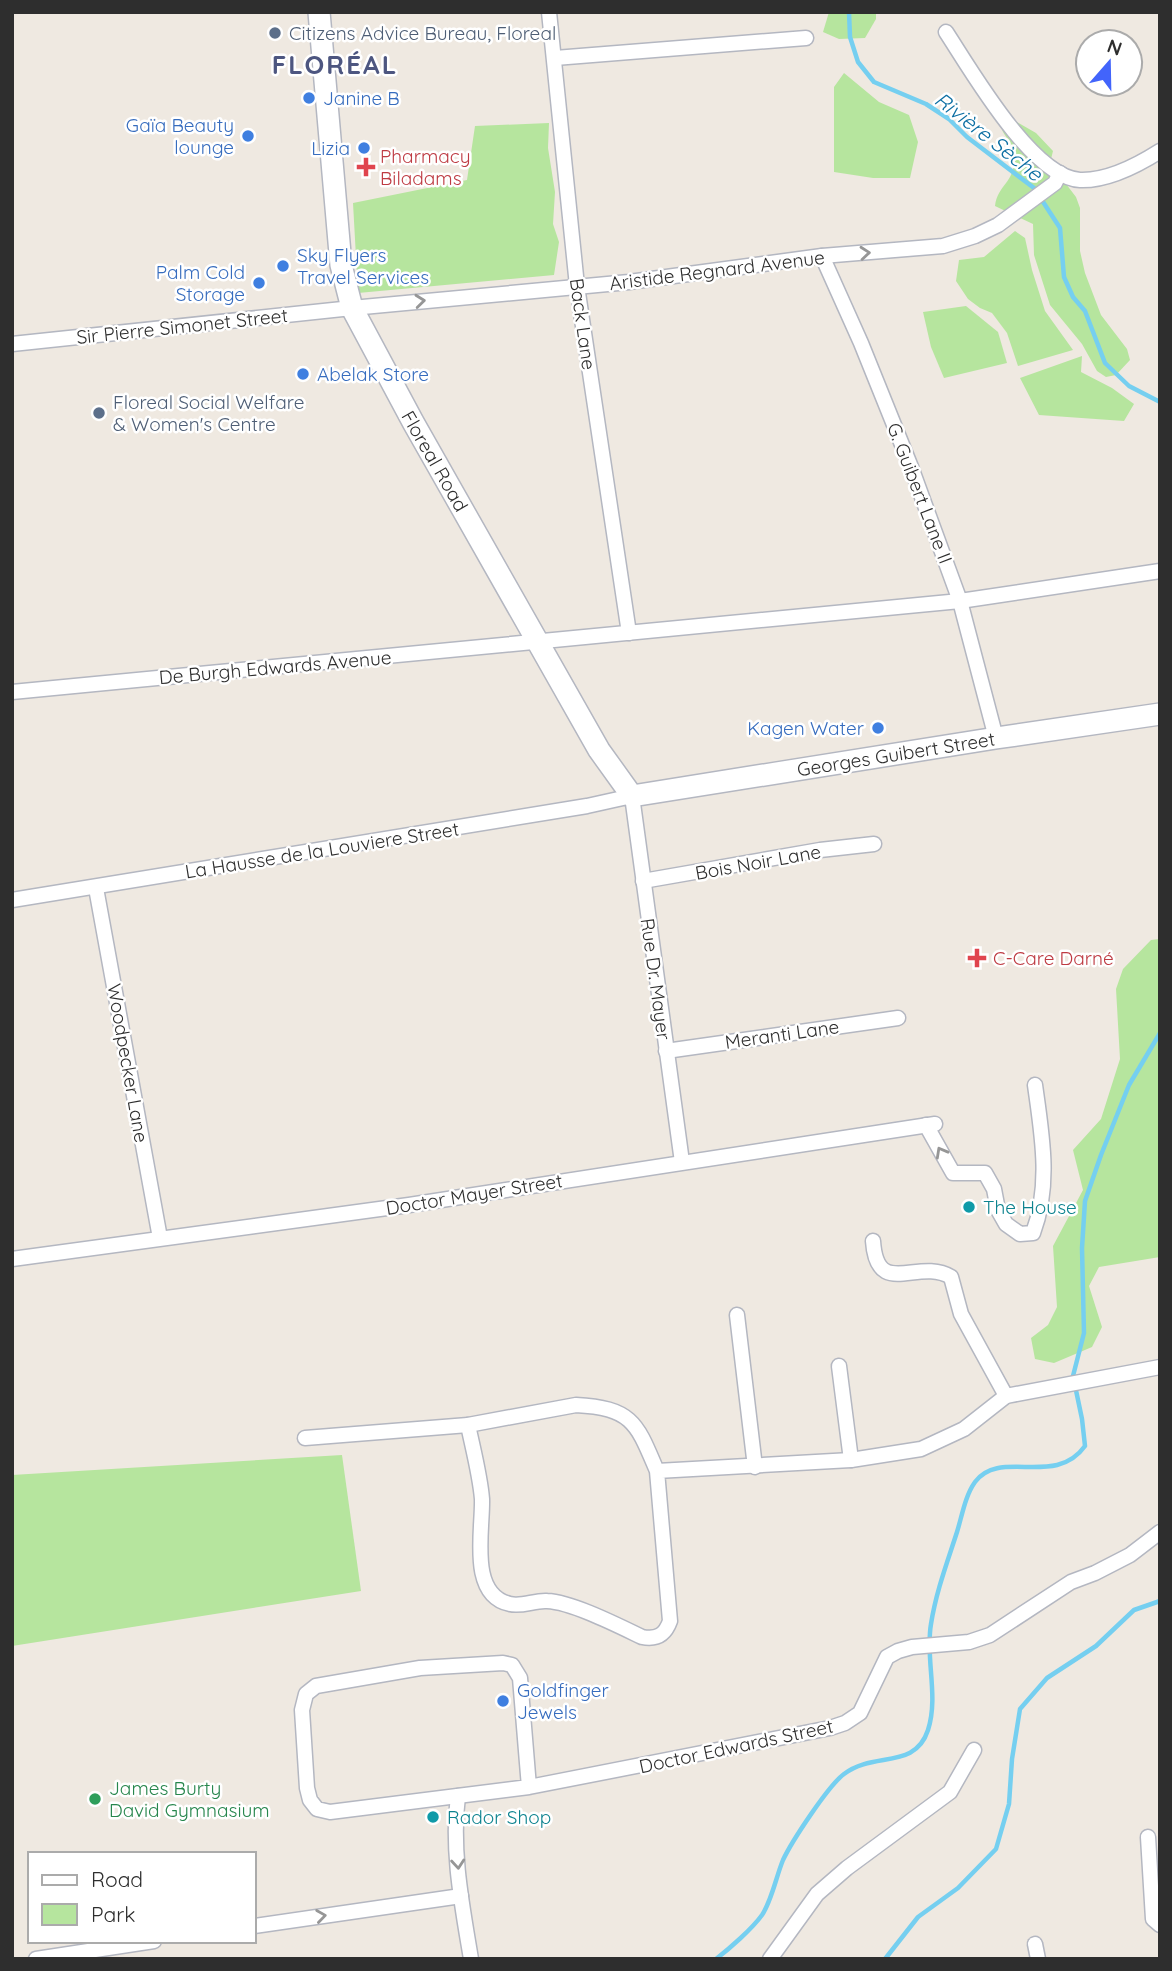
<svg xmlns="http://www.w3.org/2000/svg" width="1172" height="1971" font-family="Quicksand,sans-serif">
<style>
.green{fill:#b6e59e}
.lines{fill:none;stroke-linecap:round;stroke-linejoin:round}
.stream{stroke:#75cff0;stroke-width:4.5}
.minor-casing{stroke:#b4b7c1;stroke-width:17}
.secondary-casing{stroke:#b4b7c1;stroke-width:24}
.minor{stroke:#fff;stroke-width:14}
.secondary{stroke:#fff;stroke-width:21}
.oneway{stroke:#969696}
.service-dot{fill:#5c6f8a;stroke:#fff;stroke-width:2.5}
.shop-dot{fill:#3f7fe0;stroke:#fff;stroke-width:2.5}
.health-dot{fill:#e0444e;stroke:#fff;stroke-width:2.5}
.culture-dot{fill:#0f9aa8;stroke:#fff;stroke-width:2.5}
.leisure-dot{fill:#2e9e5b;stroke:#fff;stroke-width:2.5}
.labels{text-anchor:middle;dominant-baseline:central;stroke-width:5;stroke-linejoin:round;paint-order:stroke}
.service-label{font-size:19px;fill:#4e5e75;stroke:#fff;text-anchor:start}
.shop-label{font-size:19px;fill:#366cbe;stroke:#fff;text-anchor:start}
.health-label{font-size:19px;fill:#be3a42;stroke:#fff;text-anchor:start}
.street-label{font-size:19px;fill:#2e2e2e;stroke:#fff}
.culture-label{font-size:19px;fill:#0d838f;stroke:#fff;text-anchor:start}
.leisure-label{font-size:19px;fill:#27864d;stroke:#fff;text-anchor:start}
.water-label{font-size:21px;font-style:italic;fill:#0d6fa3;stroke:#fff}
.district-label{font-size:26px;font-weight:bold;letter-spacing:2px;fill:#4d5680;stroke:#fff}
</style>
<rect width="100%" height="100%" fill="#efe9e1"/>
<g class="green">
<polygon points="829,12 876,12 876,19 865,38 839,39 823,32"/>
<polygon points="844,73 879,102 909,115 918,142 910,178 873,178 834,172 834,87"/>
<path d="M1008 117 1036 133 1053 151 1050 163 1076 197 1080 208V251L1085 273 1101 315 1127 349 1130 360 1116 375 1106 377 1097 371 1082 344 1050 305 1034 255 1033 224 995 206C998 183 1017 183 1014 153 1013 142 1002 136 1000 123Z"/>
<polygon points="549,123 548,148 555,192 553,224 559,242 554,275 358,293 353,203 467,180 475,126"/>
<polygon points="1015,231 1025,238 1032,270 1045,311 1073,350 1018,366 1007,333 992,313 980,308 968,299 956,281 959,260 984,257"/>
<polygon points="966,306 998,332 1007,363 944,378 931,347 923,312"/>
<polygon points="1082,356 1081,372 1112,388 1134,404 1124,421 1039,415 1020,378"/>
<polygon points="1160,939 1160,1257 1099,1267 1089,1286 1102,1327 1092,1347 1054,1363 1035,1359 1031,1338 1048,1325 1057,1307 1053,1246 1083,1190 1073,1150 1101,1119 1120,1059 1116,989 1123,969 1151,940"/>
<polygon points="342,1455 361,1591 12,1646 12,1475"/>
</g>
<g class="lines">
<g class="stream">
<polyline points="849,12 850,37 858,62 874,82 926,104 949,119 967,137 1034,188 1060,228 1064,277 1073,297 1085,311 1105,363 1129,386 1160,402"/>
<path d="M716 1959C729 1949 752 1929 762 1915 772 1900 776 1877 783 1860 792 1841 828 1786 844 1774 874 1751 915 1770 928 1730 939 1696 925 1658 931 1624 936 1592 947 1563 957 1532 962 1516 965 1496 975 1482 1000 1448 1055 1488 1085 1446L1082 1419 1073 1376 1084 1333 1082 1248 1085 1201 1101 1155 1129 1085 1160 1033"/>
<polyline points="885,1959 918,1917 958,1888 996,1849 1009,1804 1012,1759 1020,1709 1047,1678 1096,1646 1134,1610 1160,1601"/>
</g>
<defs>
<g id="minor">
<polyline points="549,12 577,286 629,633"/>
<path d="M946 32C971 70 1032 177 1080 180 1107 181 1138 165 1160 151"/>
<polyline points="555,58 806,38"/>
<polyline points="822,256 861,343 911,467 960,601 996,738"/>
<polyline points="12,344 352,308 629,282 822,256 943,246 975,236 998,225 1055,183 1060,173"/>
<polyline points="12,692 960,601 1160,571"/>
<polyline points="643,881 820,850 874,844"/>
<polyline points="96,888 160,1238"/>
<polyline points="12,900 587,806 632,796 682,1162"/>
<polyline points="666,1051 898,1018"/>
<path d="M926 1125 953 1173H985L994 1189 998 1210 1006 1224 1020 1234 1033 1233C1051 1185 1042 1135 1035 1085"/>
<path d="M873 1241C877 1300 918 1257 951 1277L961 1314 1006 1396"/>
<polyline points="12,1259 409,1205 935,1124"/>
<polyline points="737,1315 755,1467"/>
<polyline points="839,1366 851,1460"/>
<polyline points="305,1438 468,1425"/>
<path d="M657 1471 670 1621C665 1635 657 1640 642 1637 619 1626 572 1602 547 1601 535 1600 522 1607 510 1604 468 1595 483 1530 482 1499 480 1475 473 1449 468 1425L576 1405C633 1408 637 1424 657 1471L851 1460 921 1449 964 1429 1006 1396 1160 1367"/>
<polyline points="529,1787 520,1678 512,1665 503,1663 420,1668 316,1686 306,1694 302,1710 307,1788 310,1800 317,1809 330,1812 529,1787 830,1728 845,1723 860,1713 887,1657 898,1651 912,1647 969,1642 990,1635 1071,1582 1095,1573 1130,1555 1160,1532"/>
<path d="M458 1796C451 1850 462 1905 471 1959"/>
<polyline points="1148,1837 1153,1919 1160,1925"/>
<polyline points="254,1926 461,1896"/>
<polyline points="1035,1944 1038,1959"/>
<polyline points="36,1959 154,1941"/>
<polyline points="770,1959 817,1894 847,1868 950,1792 974,1750"/>
</g>
<polyline id="secondary" points="319,12 341,265 352,308 413,422 599,750 632,796 996,738 1160,714"/>
</defs>
<use href="#minor" class="minor-casing"/>
<use href="#secondary" class="secondary-casing"/>
<use href="#minor" class="minor"/>
<use href="#secondary" class="secondary"/>
</g>
<defs><path id="oneway-chevron" d="M-2-3.5L2.5 0L-2 3.5" fill="none" stroke-width="1.6" stroke-linecap="round" stroke-linejoin="round" transform="scale(1.75)"/></defs>
<g class="oneway">
<use href="#oneway-chevron" transform="translate(865 253) rotate(-5)"/>
<use href="#oneway-chevron" transform="translate(420 301) rotate(-6)"/>
<use href="#oneway-chevron" transform="translate(941 1152) rotate(-119)"/>
<use href="#oneway-chevron" transform="translate(458 1864) rotate(85)"/>
<use href="#oneway-chevron" transform="translate(321 1916) rotate(-8)"/>
</g>
<g class="service-dot">
<circle cx="275" cy="33" r="7"/>
<circle cx="99" cy="413" r="7"/>
</g>
<g class="shop-dot">
<circle cx="309" cy="98" r="7"/>
<circle cx="248" cy="136" r="7"/>
<circle cx="364" cy="148" r="7"/>
<circle cx="283" cy="266" r="7"/>
<circle cx="259" cy="283" r="7"/>
<circle cx="303" cy="374" r="7"/>
<circle cx="878" cy="728" r="7"/>
<circle cx="503" cy="1701" r="7"/>
</g>
<g class="health-dot">
<path d="M362.5 156.5h7v7h7v7h-7v7h-7v-7h-7v-7h7z"/>
<path d="M973.5 947.5h7v7h7v7h-7v7h-7v-7h-7v-7h7z"/>
</g>
<g class="culture-dot">
<circle cx="969" cy="1207" r="7"/>
<circle cx="433" cy="1817" r="7"/>
</g>
<circle class="leisure-dot" cx="95" cy="1799" r="7"/>
<g class="labels">
<g class="service-label">
<text x="289" y="33">Citizens Advice Bureau, Floreal</text>
<text x="113" y="402">Floreal Social Welfare<tspan x="113" dy="22">&amp; Women's Centre</tspan></text>
</g>
<g class="shop-label">
<text x="323" y="98">Janine B</text>
<text x="234" y="125" text-anchor="end">Gaïa Beauty<tspan x="234" dy="22">lounge</tspan></text>
<text x="350" y="148" text-anchor="end">Lizia</text>
<text x="297" y="255">Sky Flyers<tspan x="297" dy="22">Travel Services</tspan></text>
<text x="245" y="272" text-anchor="end">Palm Cold<tspan x="245" dy="22">Storage</tspan></text>
<text x="317" y="374">Abelak Store</text>
<text x="864" y="728" text-anchor="end">Kagen Water</text>
<text x="517" y="1690">Goldfinger<tspan x="517" dy="22">Jewels</tspan></text>
</g>
<g class="health-label">
<text x="380" y="156">Pharmacy<tspan x="380" dy="22">Biladams</tspan></text>
<text x="993" y="958">C-Care Darné</text>
</g>
<g class="street-label">
<text transform="translate(717 270) rotate(-7)">Aristide Regnard Avenue</text>
<text transform="translate(583 324) rotate(82)">Back Lane</text>
<text transform="translate(182 326) rotate(-6)">Sir Pierre Simonet Street</text>
<text transform="translate(435 461) rotate(60)">Floreal Road</text>
<text transform="translate(920 493) rotate(69)">G. Guibert Lane II</text>
<text transform="translate(275 667) rotate(-5)">De Burgh Edwards Avenue</text>
<text transform="translate(896 754) rotate(-9)">Georges Guibert Street</text>
<text transform="translate(322 850) rotate(-9)">La Hausse de la Louviere Street</text>
<text transform="translate(758 862) rotate(-10)">Bois Noir Lane</text>
<text transform="translate(656 979) rotate(82)">Rue Dr. Mayer</text>
<text transform="translate(782 1034) rotate(-8)">Meranti Lane</text>
<text transform="translate(128 1063) rotate(80)">Woodpecker Lane</text>
<text transform="translate(474 1194) rotate(-9)">Doctor Mayer Street</text>
<text transform="translate(736 1746) rotate(-12)">Doctor Edwards Street</text>
</g>
<g class="culture-label">
<text x="983" y="1207">The House</text>
<text x="447" y="1817">Rador Shop</text>
</g>
<g class="leisure-label">
<text x="109" y="1788">James Burty<tspan x="109" dy="22">David Gymnasium</tspan></text>
</g>
<g class="water-label">
<text transform="translate(989 136) rotate(38)">Rivière Sèche</text>
</g>
<g class="district-label">
<text x="335" y="64">FLORÉAL</text>
</g>
</g>
<rect width="1172" height="1971" fill="none" stroke="#2e2e2e" stroke-width="28"/>
<rect x="28" y="1852" width="228" height="91" fill="#ffffff" stroke="#ababab" stroke-width="2"/>
<rect x="42" y="1875" width="35" height="10" fill="#ffffff" stroke="#ababab" stroke-width="2"/>
<text x="91" y="1887" font-size="21" fill="#2e2e2e">Road</text>
<rect x="42" y="1904" width="35" height="21" fill="#b6e59e" stroke="#ababab" stroke-width="2"/>
<text x="91" y="1922" font-size="21" fill="#2e2e2e">Park</text>
<g transform="translate(1109 63) rotate(20)"><circle r="33" fill="#ffffff" stroke="#ababab" stroke-width="2"/>
<path d="M0-5L12 26L0 18L-12 26Z" fill="#4264fb"/>
<text y="-10" font-size="19" font-weight="bold" text-anchor="middle" fill="#2e2e2e">N</text>
</g>
</svg>
